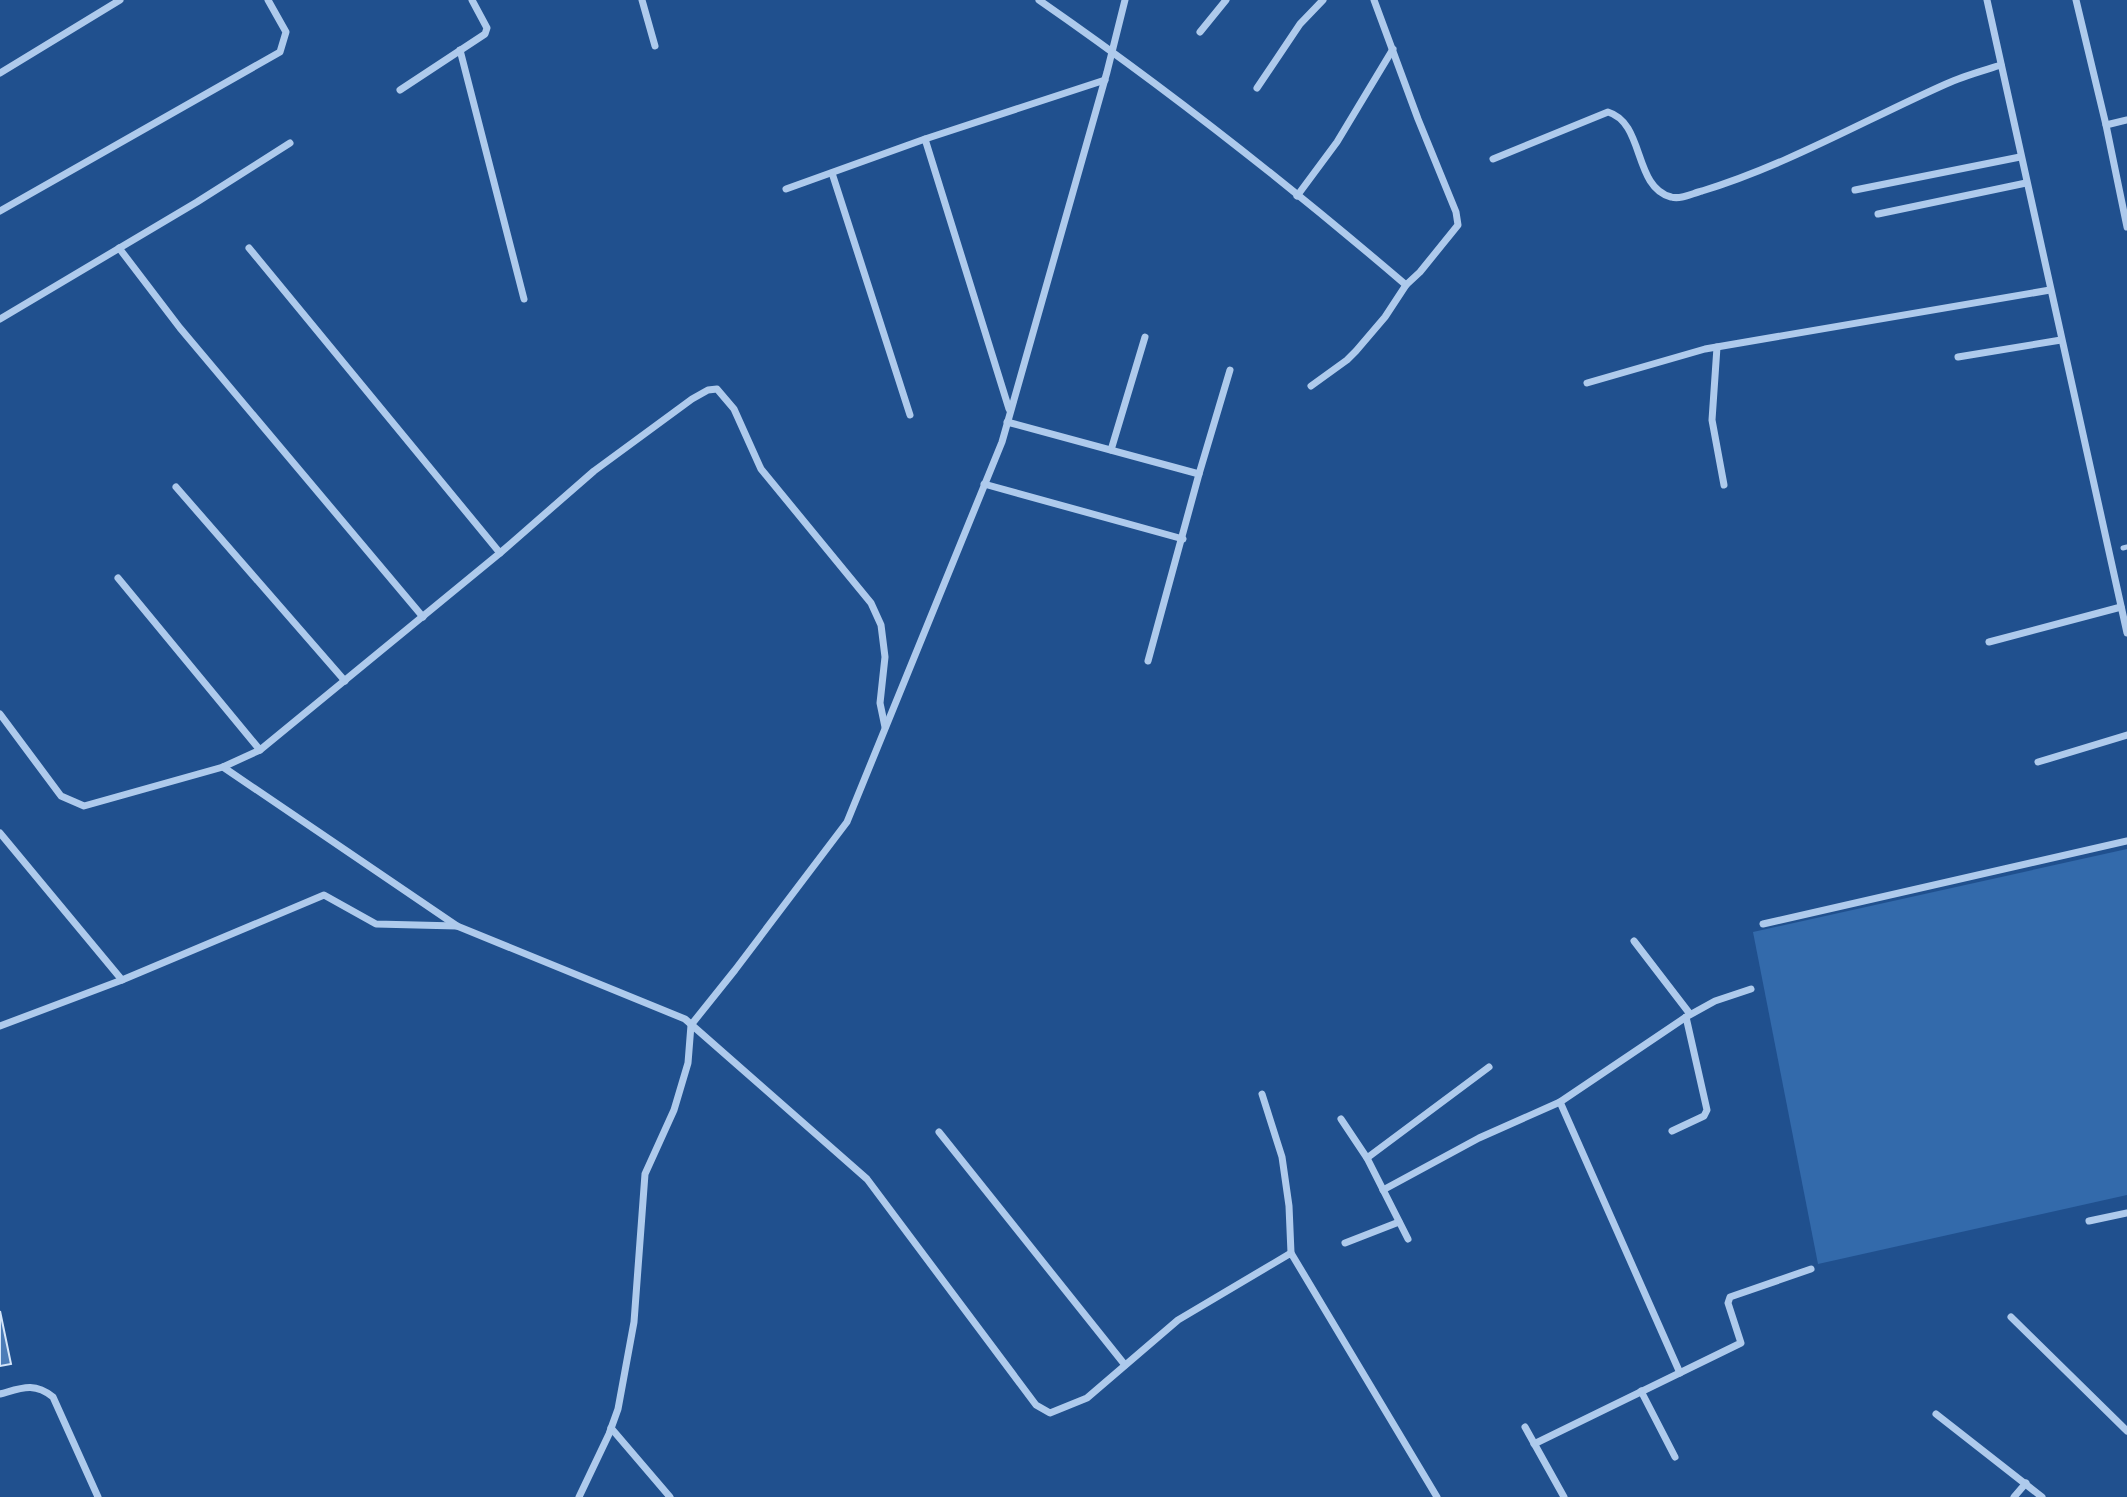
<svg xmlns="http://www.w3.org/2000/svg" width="2127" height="1497" font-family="'Varela Round',sans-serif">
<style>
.green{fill:#336aab}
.building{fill:#4c7cb7;stroke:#d4e5f9;stroke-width:2}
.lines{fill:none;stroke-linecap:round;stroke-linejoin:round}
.service{stroke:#aecaec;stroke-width:5}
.minor{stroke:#aecaec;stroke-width:7}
</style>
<rect width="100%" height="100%" fill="#20508e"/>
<polygon class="green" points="2127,849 2127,1195 1818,1264 1753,932"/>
<polygon class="building" points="0,1311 11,1364 0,1366"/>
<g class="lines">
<polyline class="service" points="2123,548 2127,547"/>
<g class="minor">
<polyline points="642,0 655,46"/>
<path d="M1039 0C1166 88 1289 185 1406 285"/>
<polyline points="1987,0 2127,633"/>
<polyline points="2076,0 2106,125 2127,227"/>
<polyline points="1200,32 1226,0"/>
<polyline points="460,50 524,299"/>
<polyline points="0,73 120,0"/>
<polyline points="1257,88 1300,24 1323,0"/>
<polyline points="400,90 485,34 487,28 472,0"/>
<polyline points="2106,125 2127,120"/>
<polyline points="925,139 1009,409"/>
<path d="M1493 159 1608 112C1645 123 1633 187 1671 197 1681 200 1693 193 1702 191 1787 165 1865 120 1946 84 1963 76 1982 71 2001 65"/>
<polyline points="832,173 910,415"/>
<polyline points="786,189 925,139 1105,80"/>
<polyline points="1855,190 2020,157"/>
<polyline points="1297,196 1337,142 1393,49"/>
<polyline points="0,211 280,52 286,32 268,0"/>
<polyline points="1878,214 2026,183"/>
<polyline points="119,248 180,328 423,617"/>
<polyline points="0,319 197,202 290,143"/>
<polyline points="1717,347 1712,420 1724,485"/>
<polyline points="1958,357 2061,340"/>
<polyline points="1587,383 1705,349 2050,290"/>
<polyline points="1311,386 1347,360 1356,351 1385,317 1406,285 1420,272 1458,225 1456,212 1418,119 1374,0"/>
<polyline points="1007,422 1199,474"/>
<polyline points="1111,450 1145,337"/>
<polyline points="984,484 1183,539"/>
<polyline points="176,487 345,681"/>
<polyline points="500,553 594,471 692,399 708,390 717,389 734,409 761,469 871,603 881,625 885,657 880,703 885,727"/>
<polyline points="118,578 260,750"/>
<polyline points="1989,642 2121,607"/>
<polyline points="1148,661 1199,474 1230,370"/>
<polyline points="0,714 61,796 84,806 223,767 260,750 500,553 249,248"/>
<polyline points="2038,762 2127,735"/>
<polyline points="223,767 457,926 685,1019 867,1179 1036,1405 1050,1413 1087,1398 1178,1320 1291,1253 1437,1497"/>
<polyline points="0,833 122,980 324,895 376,924 457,926"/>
<polyline points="1763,924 2127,841"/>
<polyline points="1634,941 1690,1014"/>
<polyline points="0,1026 122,980"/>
<polyline points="1262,1094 1282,1157 1289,1206 1291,1253"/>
<polyline points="1560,1102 1680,1373"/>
<polyline points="1341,1119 1367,1158 1408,1239"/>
<polyline points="1672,1131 1704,1116 1707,1110 1686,1017"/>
<polyline points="939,1132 1125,1365"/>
<polyline points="1367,1158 1489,1067"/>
<polyline points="1383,1190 1479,1138 1560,1102 1686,1017 1715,1001 1751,989"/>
<polyline points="2089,1221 2127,1213"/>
<polyline points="1345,1243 1399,1222"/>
<polyline points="2011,1317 2127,1431"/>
<polyline points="1641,1391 1675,1457"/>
<path d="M0 1394C22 1388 34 1382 53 1397L98 1497"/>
<polyline points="1936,1414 2042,1497"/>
<polyline points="1525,1427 1564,1497"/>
<polyline points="611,1428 670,1497"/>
<polyline points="1534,1444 1741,1343 1728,1303 1730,1297 1811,1269"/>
<polyline points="579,1497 609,1434 618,1409 634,1322 645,1174 674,1110 688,1063 691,1025 735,970 847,822 1002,442 1107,72 1125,0"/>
<polyline points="2014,1497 2026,1483"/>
</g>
</g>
</svg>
